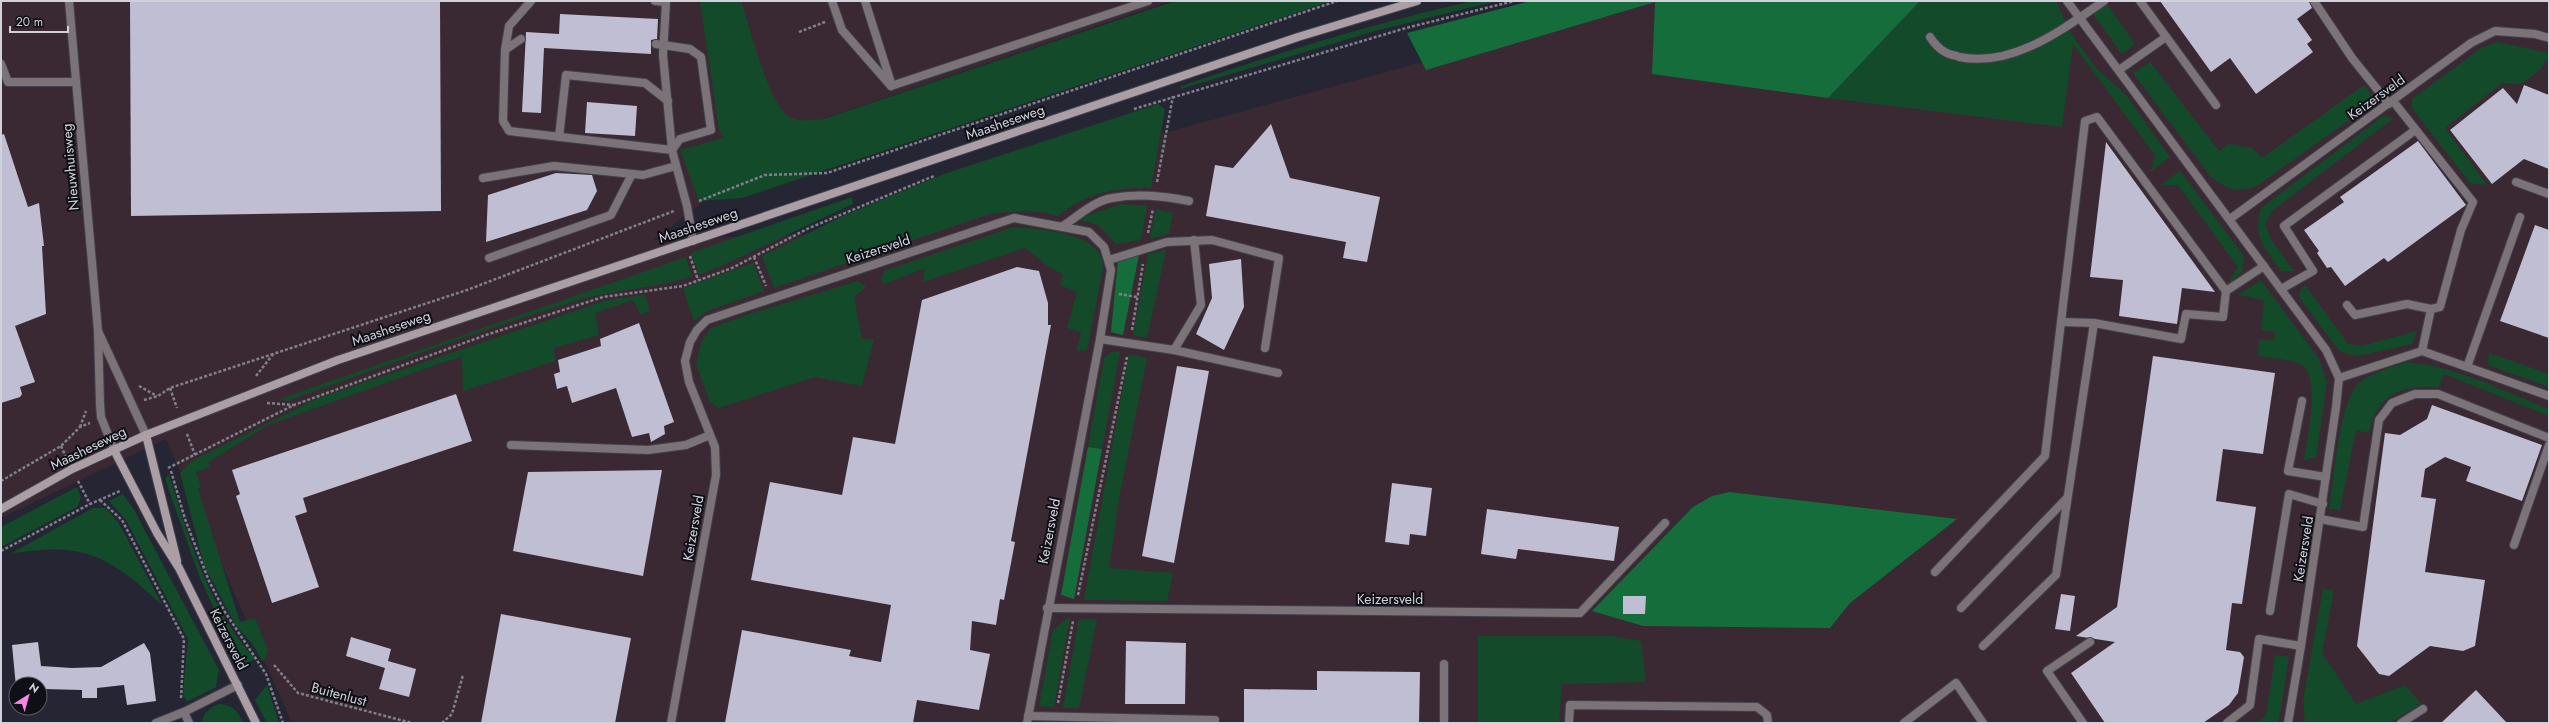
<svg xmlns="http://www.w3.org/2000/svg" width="2550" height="724" font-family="Jost,sans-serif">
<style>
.industrial{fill:#3a2932}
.green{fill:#134b2a}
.forest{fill:#156d3c}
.building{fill:#bfbed2}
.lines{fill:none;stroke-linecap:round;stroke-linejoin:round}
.lane-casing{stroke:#41414f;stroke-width:10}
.street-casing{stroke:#41414f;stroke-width:10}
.secondary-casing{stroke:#41414f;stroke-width:10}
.path{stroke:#81808d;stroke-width:2.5;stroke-dasharray:3 2;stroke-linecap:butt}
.lane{stroke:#7b7377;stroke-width:8}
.street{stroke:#7b7377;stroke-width:8}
.secondary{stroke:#ab9ea5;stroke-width:8}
.labels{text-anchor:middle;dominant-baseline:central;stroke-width:4;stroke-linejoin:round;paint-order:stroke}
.street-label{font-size:14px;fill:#d1d1db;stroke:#0f0f16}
</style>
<rect width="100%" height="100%" fill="#262534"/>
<polygon class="industrial" points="1,1 1171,1 805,125 653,240 857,232 1157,135 1644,1 2549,1 2549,723 292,723 166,439 1,518"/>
<g class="green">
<path d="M700 1H741C750 28 768 101 788 116 798 123 813 120 824 119L1175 1H1331L742 198 699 201 680 150 724 138 719 130Z"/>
<path d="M1472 1H1497L1375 31 1181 89V86C1276 54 1373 23 1472 1Z"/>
<polygon points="1920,1 2056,1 2072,35 2097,69 2126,95 2170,157 2151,171 2155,155 2073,44 2062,127 1828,98"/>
<polygon points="2107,4 2135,44 2122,54 2093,14"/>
<polygon points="2497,42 2549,53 2549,62 2545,60 2541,69 2521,84 2502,83 2445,128 2487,185 2470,183 2412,108 2412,99 2481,48"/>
<path d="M2150 62 2219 151 2229 144 2252 148 2262 158 2364 85 2376 101 2257 186C2236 193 2229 190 2211 177L2133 73Z"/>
<path d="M1158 104 1165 109 1151 188C1116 187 1085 193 1058 216 1035 209 1013 211 989 214L774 288 762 256 845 215 944 174Z"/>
<path d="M2383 116 2394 118 2272 211 2265 224 2272 241 2294 271H2281C2265 248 2252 237 2261 208Z"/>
<polygon points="2180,171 2244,256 2242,272 2230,283 2230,280 2238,267 2178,185 2161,185"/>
<path d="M852 197 853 204C801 227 751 254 699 275L691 253Z"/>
<polygon points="1121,204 1147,206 1141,240 1116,244 1098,225 1076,219"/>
<polygon points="1156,209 1173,213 1169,234 1150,239"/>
<path d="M1014 227C1040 229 1104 232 1103 268L1087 350 1077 351 1081 332 1067 328 1077 292 1060 285 1063 274 1049 267 1025 248 923 282 925 268 885 284 881 280 884 271Z"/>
<polygon points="1166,250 1147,338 1133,335 1148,254"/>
<path d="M686 257 692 276C657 288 618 289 582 299 483 329 385 366 287 401L280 399Z"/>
<polygon points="753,263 764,291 707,311 694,321 683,288"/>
<path d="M2261 280 2319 359 2327 383 2316 457 2304 460C2307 440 2322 373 2300 364 2287 359 2271 358 2258 356L2259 339 2274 340 2275 332 2261 330 2264 300 2238 295Z"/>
<polygon points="858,281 866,287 854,297 862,339 874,339 862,386 815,377 718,408 710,402 696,364 701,343 711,328 746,315"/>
<polygon points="2305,285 2348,344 2361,346 2417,331 2412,344 2358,356 2348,354 2340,351 2334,344 2299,297 2300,291"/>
<polygon points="645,295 650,311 640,314 633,300 595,313 599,335 554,348 555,361 463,391 462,357 441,363 268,425 208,462 210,467 196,472 201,487 198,489 240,622 255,618 268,650 265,660 262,661 252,643 236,626 204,565 180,473 192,461 316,399 607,300"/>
<polygon points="1112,352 1120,352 1102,449 1088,447 1104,358"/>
<polygon points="2489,353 2549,374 2549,387 2488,365"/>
<polygon points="1129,354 1147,358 1120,493 1109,568 1173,573 1167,601 1084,600"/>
<path d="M2406 362C2456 366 2503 391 2549 409V416L2444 374 2439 387C2402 385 2377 393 2369 433L2356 430 2340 510 2329 509C2334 478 2338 407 2358 384 2367 374 2394 367 2406 362Z"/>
<path d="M169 475C190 540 208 607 255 659L243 665 239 663 200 578 166 482V477Z"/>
<polygon points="77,487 81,498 77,507 1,547 1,527"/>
<polygon points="123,494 134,510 220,672 218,673 216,687 188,701 185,699 183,693 188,639 126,520 109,501"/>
<path d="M93 508H105L118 522 163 606C109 556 85 541 10 554Z"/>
<polygon points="2323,589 2334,590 2322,653 2356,704 2405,685 2421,704 2389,723 2305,723 2303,700"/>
<polygon points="1070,617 1054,707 1039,706 1053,630"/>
<polygon points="1079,619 1097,619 1079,708 1063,708"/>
<polygon points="1478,636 1611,636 1641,641 1646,682 1562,684 1559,723 1478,723"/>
<polygon points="2275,655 2289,657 2279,719 2276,723 2256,723 2266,716"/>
<polygon points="267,685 279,723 267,723 255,700"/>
<path d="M219 704C233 705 238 711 243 723H202C203 712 210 708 219 704Z"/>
</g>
<g class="forest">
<polygon points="1531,1 1920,1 1828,98 1652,74 1655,2 1426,70 1407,33"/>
<polygon points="1139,255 1123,335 1111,332 1118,260"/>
<polygon points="1088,447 1102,449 1074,599 1061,595"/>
<polygon points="1729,492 1957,519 1850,603 1830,628 1643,626 1592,611 1693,507 1712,496"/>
</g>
<g class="building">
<polygon points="130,1 440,1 441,211 131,216"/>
<polygon points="2160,1 2309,1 2312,8 2297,19 2312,40 2307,44 2313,52 2256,94 2230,58 2211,72"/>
<polygon points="560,14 658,19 657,39 651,40 651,54 544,48 541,113 522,112 526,32 559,34"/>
<polygon points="2524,85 2549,95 2549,169 2524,159 2492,184 2450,130 2503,88 2517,104"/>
<polygon points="587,102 637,106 635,136 585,133"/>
<polygon points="1271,124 1290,178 1380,197 1367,262 1343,258 1346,242 1206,216 1215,165 1233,168"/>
<polygon points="4,134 28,207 39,203 44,246 42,246 46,314 15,326 35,382 20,387 22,394 20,397 1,403 1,135"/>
<polygon points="2418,141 2466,205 2388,262 2384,258 2345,286 2331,267 2327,268 2317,253 2319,251 2304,230 2344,202 2340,197"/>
<polygon points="2106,142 2215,292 2182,288 2177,324 2119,316 2123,280 2090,277"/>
<polygon points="556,173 592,175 597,191 587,210 486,242 488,195"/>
<polygon points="2535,225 2549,230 2549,338 2500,321"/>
<polygon points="1241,259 1244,307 1224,350 1196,334 1212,298 1209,264"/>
<polygon points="1017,267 1039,271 1048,303 1048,325 1051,325 1011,541 1015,542 1004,600 1000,599 996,625 972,621 970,650 990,654 979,710 917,700 913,723 725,723 742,630 851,650 849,656 881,662 891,605 751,580 770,482 842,495 853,437 895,444 922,300"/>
<polygon points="639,323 674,422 664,426 665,434 651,442 649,433 632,437 616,388 572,403 567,386 557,389 554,374 560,372 558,360 601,346 600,339"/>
<polygon points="2153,356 2275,373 2263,454 2223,449 2216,501 2256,507 2242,604 2232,603 2226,650 2240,652 2244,657 2238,693 2229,705 2203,723 2105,723 2071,673 2115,642 2076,636 2117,607"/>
<polygon points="1177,366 1209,371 1174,563 1142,556"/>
<polygon points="456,394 472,441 303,498 307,512 295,516 319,587 272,603 236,496 240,494 232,470"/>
<polygon points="2432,405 2542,445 2522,501 2466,481 2471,467 2445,457 2425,469 2421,497 2436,499 2425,572 2485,580 2475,646 2463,651 2430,646 2389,676 2379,674 2357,646 2385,433 2400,435 2427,419"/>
<polygon points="662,470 643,576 513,551 528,472"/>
<polygon points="1392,483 1432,488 1426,536 1410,534 1409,545 1385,542"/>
<polygon points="1487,509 1619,527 1614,561 1518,549 1516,559 1481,554"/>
<polygon points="2061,594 2075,596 2070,631 2055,629"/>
<polygon points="1623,596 1646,596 1645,614 1623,614"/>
<polygon points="501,614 631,638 615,723 481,723"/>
<polygon points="351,637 391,649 388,661 416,669 409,697 379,689 385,668 346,656"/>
<polygon points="1126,641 1186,643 1185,704 1125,704"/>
<polygon points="38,642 41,666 72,668 101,667 144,643 150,653 156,701 127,705 124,685 97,688 97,698 82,698 82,690 44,689 45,699 40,699 40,684 16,684 16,687 12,645"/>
<polygon points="1317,671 1420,672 1419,723 1244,723 1244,689 1317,690"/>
<polygon points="2476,690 2507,723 2441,723"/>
</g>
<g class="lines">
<defs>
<g id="lane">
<polyline points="655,1 666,2 663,55 672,150"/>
<polyline points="832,1 842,30 891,86"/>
<polyline points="865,1 891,83"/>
<polyline points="2140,1 2216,105"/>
<polyline points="2314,1 2352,58 2389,104"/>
<path d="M1930 37C1934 43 1939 49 1945 52 1949 55 1955 55 1959 57 2013 68 2063 29 2104 1"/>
<polyline points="521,39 505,50 503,121 509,131 672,150 687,206 693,241"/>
<polyline points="656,44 690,49 701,57 711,130 680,139 672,150"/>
<polyline points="505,50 509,26 531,1"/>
<polyline points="1,64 8,82 76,82"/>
<polyline points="2119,70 2166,37"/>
<polyline points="891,86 1148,1"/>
<polyline points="2393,101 2473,202 2461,230 2440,307 2431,309"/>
<polyline points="559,137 566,75 645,83 668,101"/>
<polyline points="483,178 554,166 643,175 676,166"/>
<polyline points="2516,182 2549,194"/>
<path d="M1063 226C1078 216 1094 201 1112 198 1138 193 1163 196 1189 201"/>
<polyline points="489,258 611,215 632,174"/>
<polyline points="1109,260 1167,242 1212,240 1279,258 1265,348"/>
<polyline points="2281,289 2313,271 2284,226 2414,131"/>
<polyline points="2347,305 2355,315 2407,304 2431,309 2422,351"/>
<polyline points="2061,322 2094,323 2181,339 2186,314 2223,317 2226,291 2264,266"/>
<polyline points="1100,339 1174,350 1201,305 1194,240"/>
<polyline points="1174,350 1278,373"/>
<polyline points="2467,367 2520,217"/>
<polyline points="2302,401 2288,471 2326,477"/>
<polyline points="511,445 648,450 686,445 710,435"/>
<polyline points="2320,519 2363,527 2379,420 2392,403 2415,394 2438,394 2549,438"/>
<polyline points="2514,545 2549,445"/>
<polyline points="1935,572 2045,456 2085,121 2097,117 2226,291"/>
<polyline points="1961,608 2067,498"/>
<polyline points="2270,611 2289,494 2323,504"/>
<polyline points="1983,646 2056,575 2094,323"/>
<polyline points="1028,716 1215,720"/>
<polyline points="1444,723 1444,664"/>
<polyline points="1569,723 1570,705 1757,707 1767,715 1768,723"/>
<polyline points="1904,723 1956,683 1983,723"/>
<polyline points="2083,723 2047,671 2090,642"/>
<polyline points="2227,723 2250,705 2259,639 2301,646"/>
<polyline points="2401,723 2423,709"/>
</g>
<g id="street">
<polyline points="69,1 98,331 100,404 101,417 114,450"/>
<polyline points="2067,1 2326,350 2339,378 2336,407 2301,646 2288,723"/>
<polyline points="2230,219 2471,43 2495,31 2535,34 2549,38"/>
<polyline points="98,331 146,435"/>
<polyline points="2339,378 2422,351 2549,396"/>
<polyline points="1047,608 1580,613 1665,523"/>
<polyline points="184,712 189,723"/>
<polyline points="156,723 184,712 238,685"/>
<polyline points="671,723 716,475 715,447 689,382 685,361 690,342 697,330 707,320 1014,218 1089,232 1104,247 1111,270 1100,339 1027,723"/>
</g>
<g id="secondary">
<polyline points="146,435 177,561"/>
<polyline points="114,450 157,533 179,568 256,723"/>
<polyline points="1,509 72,469 146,435 338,360 1298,37 1417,1"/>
</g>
</defs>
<use href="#lane" class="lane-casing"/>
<use href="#street" class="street-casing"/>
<use href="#secondary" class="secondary-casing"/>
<g class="path">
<polyline points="799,32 825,22"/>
<polyline points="1134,109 1406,28 1514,1"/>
<polyline points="1157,182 1173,96"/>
<polyline points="699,201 765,175 827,173 1337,1"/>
<polyline points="1148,233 1153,209"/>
<polyline points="690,256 698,280"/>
<polyline points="754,257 766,286"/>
<polyline points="1119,294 1137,297"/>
<polyline points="1132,330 1143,264"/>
<polyline points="256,376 274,353"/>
<polyline points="139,386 157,396"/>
<polyline points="170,388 177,408"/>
<polyline points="144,400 158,396 170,388 467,290 674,211"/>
<polyline points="267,403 294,405"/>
<polyline points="80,427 86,411"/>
<polyline points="187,434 195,455"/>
<polyline points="61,446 66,457"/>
<polyline points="168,468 294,405 486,335 603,297 683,286 732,268 809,228 934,176"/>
<polyline points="171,471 185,519 209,581 225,612 266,674 283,723"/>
<polyline points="1,481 61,446 80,427 90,423"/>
<polyline points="78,481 90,504"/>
<polyline points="100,500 122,520 184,639 181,698"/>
<polyline points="1,551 90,504 120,491"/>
<polyline points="1078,595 1127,357"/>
<polyline points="274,665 298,693 412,723"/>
<polyline points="1058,703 1073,621"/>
<polyline points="442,723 452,714 463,675"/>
</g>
<use href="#lane" class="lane"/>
<use href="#street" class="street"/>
<use href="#secondary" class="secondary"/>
</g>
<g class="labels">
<g class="street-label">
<text transform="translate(2376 97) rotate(-36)">Keizersveld</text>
<text transform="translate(1005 122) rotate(-19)">Maasheseweg</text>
<text transform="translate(70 167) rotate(-95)">Nieuwhuisweg</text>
<text transform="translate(698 225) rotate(-19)">Maasheseweg</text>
<text transform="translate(878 249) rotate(-18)">Keizersveld</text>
<text transform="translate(391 328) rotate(-19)">Maasheseweg</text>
<text transform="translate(88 448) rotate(-26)">Maasheseweg</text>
<text transform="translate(693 528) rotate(-80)">Keizersveld</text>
<text transform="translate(1049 531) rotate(-79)">Keizersveld</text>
<text transform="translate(2303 549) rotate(-81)">Keizersveld</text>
<text x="1390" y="599">Keizersveld</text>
<text transform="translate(229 639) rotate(63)">Keizersveld</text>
<text transform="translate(339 694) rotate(15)">Buitenlust</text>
</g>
</g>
<rect width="2550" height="724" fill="none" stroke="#d1d1db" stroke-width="4"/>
<g transform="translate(28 696) rotate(37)"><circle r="19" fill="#0f0f16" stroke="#5d5d65"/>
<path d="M0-3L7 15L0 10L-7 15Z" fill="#f987e8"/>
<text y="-6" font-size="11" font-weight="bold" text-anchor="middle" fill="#d1d1db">N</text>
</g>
<path d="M10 26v6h58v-6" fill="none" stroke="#d1d1db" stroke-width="2"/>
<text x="16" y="26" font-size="12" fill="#d1d1db" stroke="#0f0f16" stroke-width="3" paint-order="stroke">20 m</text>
</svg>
